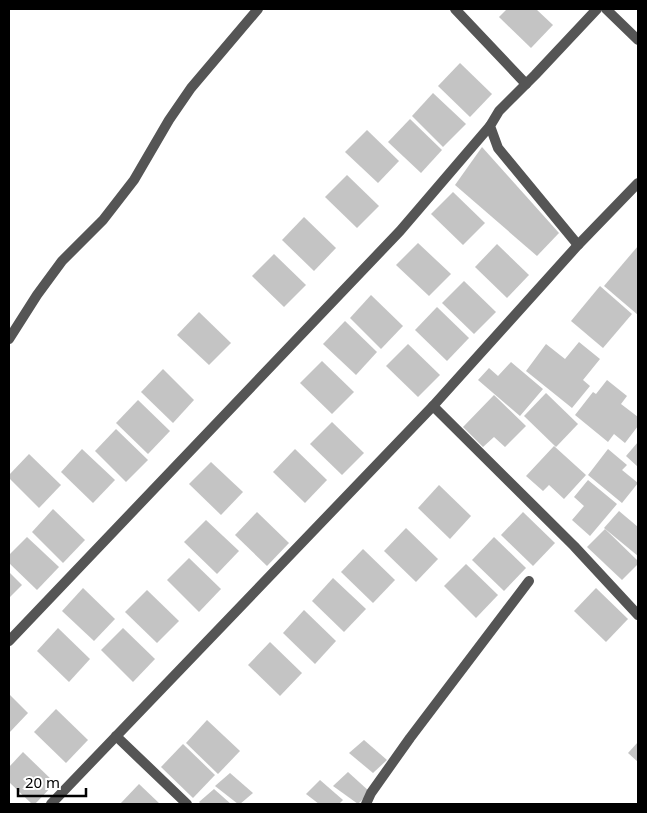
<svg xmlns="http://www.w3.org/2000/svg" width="647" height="813" font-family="'Noto Sans',sans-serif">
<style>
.building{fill:#c4c4c4}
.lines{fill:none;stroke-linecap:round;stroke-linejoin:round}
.street{stroke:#555;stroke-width:10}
</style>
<rect width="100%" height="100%" fill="#fff"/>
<g class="building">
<polygon points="507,9 536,9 553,25 531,48 499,17"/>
<polygon points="460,63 492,94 470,117 438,86"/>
<polygon points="433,93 466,124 443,147 412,116"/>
<polygon points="410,119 442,150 421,173 388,142"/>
<polygon points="367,130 399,161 378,183 345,152"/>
<polygon points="482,147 559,233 537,256 455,185"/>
<polygon points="347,175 379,206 357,228 325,197"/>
<polygon points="453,192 485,223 463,245 431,214"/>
<polygon points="304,217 336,248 314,271 282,240"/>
<polygon points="418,243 451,274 429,296 396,265"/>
<polygon points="497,244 529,275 507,298 475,267"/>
<polygon points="638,246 638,315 604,286"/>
<polygon points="274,254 306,285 284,307 252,276"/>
<polygon points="464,281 496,312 474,334 442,303"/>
<polygon points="600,286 632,314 603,348 571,321"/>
<polygon points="371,295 403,326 381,349 350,318"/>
<polygon points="437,307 469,338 447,361 415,330"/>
<polygon points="199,312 231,343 209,365 177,335"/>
<polygon points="345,321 377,352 356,375 323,344"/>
<polygon points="579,342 600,359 583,380 590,386 572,408 526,371 546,344 565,359"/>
<polygon points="408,344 440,375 418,397 386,366"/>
<polygon points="322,361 354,392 332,414 300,383"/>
<polygon points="511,362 543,389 520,416 478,380 489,368 498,376"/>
<polygon points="163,369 194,400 173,423 141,392"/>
<polygon points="607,380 627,396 621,404 638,417 638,426 625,443 614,434 608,442 575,415 593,392 596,394"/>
<polygon points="546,393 578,424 556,447 524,416"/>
<polygon points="494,395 526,426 505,447 494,437 483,447 463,427"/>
<polygon points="138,400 170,431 148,454 116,423"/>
<polygon points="332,422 364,453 342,475 310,444"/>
<polygon points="116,429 148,460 126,482 95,451"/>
<polygon points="638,442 638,467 626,456"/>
<polygon points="554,446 586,475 564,499 549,485 543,491 526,476"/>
<polygon points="82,449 115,480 93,503 61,472"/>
<polygon points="295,449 327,480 305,503 273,472"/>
<polygon points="608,449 627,465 622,470 638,483 622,503 588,475"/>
<polygon points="29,454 61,485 39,508 9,478 9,475"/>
<polygon points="211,462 243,492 221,515 189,484"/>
<polygon points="588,480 617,504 590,536 572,520 584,506 574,497"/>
<polygon points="439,485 471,516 450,539 418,508"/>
<polygon points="53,509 85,540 63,563 32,532"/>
<polygon points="619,511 638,527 638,556 604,528"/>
<polygon points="257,512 289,543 267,566 235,535"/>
<polygon points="523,512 555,543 533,566 501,535"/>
<polygon points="206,520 239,551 217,574 184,542"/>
<polygon points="406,528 438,559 416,582 384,551"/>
<polygon points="605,529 638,561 638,564 622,580 587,547"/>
<polygon points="27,537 59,567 37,590 9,563 9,555"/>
<polygon points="494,537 526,568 504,591 472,560"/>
<polygon points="363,549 395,580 373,603 341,572"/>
<polygon points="189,558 221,589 199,612 167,580"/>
<polygon points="466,564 498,595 476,618 444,586"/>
<polygon points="9,572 22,585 9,598"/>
<polygon points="333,578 366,609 344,632 312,601"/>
<polygon points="83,588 115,619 94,641 62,611"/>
<polygon points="596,588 628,619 606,642 574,611"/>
<polygon points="147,590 179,621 157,643 125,612"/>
<polygon points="304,610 336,641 315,664 283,633"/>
<polygon points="58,628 90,659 69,682 37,651"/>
<polygon points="123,628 155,659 133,682 101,650"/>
<polygon points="270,642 302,673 280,696 248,665"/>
<polygon points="9,694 28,713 9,733"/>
<polygon points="56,709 88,740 66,763 34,732"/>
<polygon points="207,720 240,751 218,774 186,743"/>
<polygon points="364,740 387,760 373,773 349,753"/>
<polygon points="638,742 638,762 628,753"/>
<polygon points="183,744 215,775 193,798 161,767"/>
<polygon points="23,752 55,783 35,804 32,804 9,782 9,767"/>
<polygon points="348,772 370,792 358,804 333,786"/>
<polygon points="230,773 253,793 240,804 238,804 215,786"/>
<polygon points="320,780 343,800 339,804 319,804 306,794"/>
<polygon points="139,784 160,804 120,804"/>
<polygon points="214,789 231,804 201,804 199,802"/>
</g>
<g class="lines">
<g class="street">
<polyline points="455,9 526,84"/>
<polyline points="606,9 638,40"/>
<polyline points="578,245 498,148 490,126 499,111 535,75 597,9"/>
<polyline points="9,339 37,295 62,261 103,220 134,180 169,120 191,88 258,9"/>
<polyline points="433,406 574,546 638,615"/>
<polyline points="9,641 400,231 490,126"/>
<polyline points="116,736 187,804"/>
<polyline points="51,804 433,406 578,245 638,183"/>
<polyline points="366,804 371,793 410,738 529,581"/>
</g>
</g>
<rect width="647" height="813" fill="none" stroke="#000000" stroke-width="20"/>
<path d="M18 788v8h68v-8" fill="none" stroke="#000000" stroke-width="2.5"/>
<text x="25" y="788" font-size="15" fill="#000000" stroke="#ffffff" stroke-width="4" paint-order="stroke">20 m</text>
</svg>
